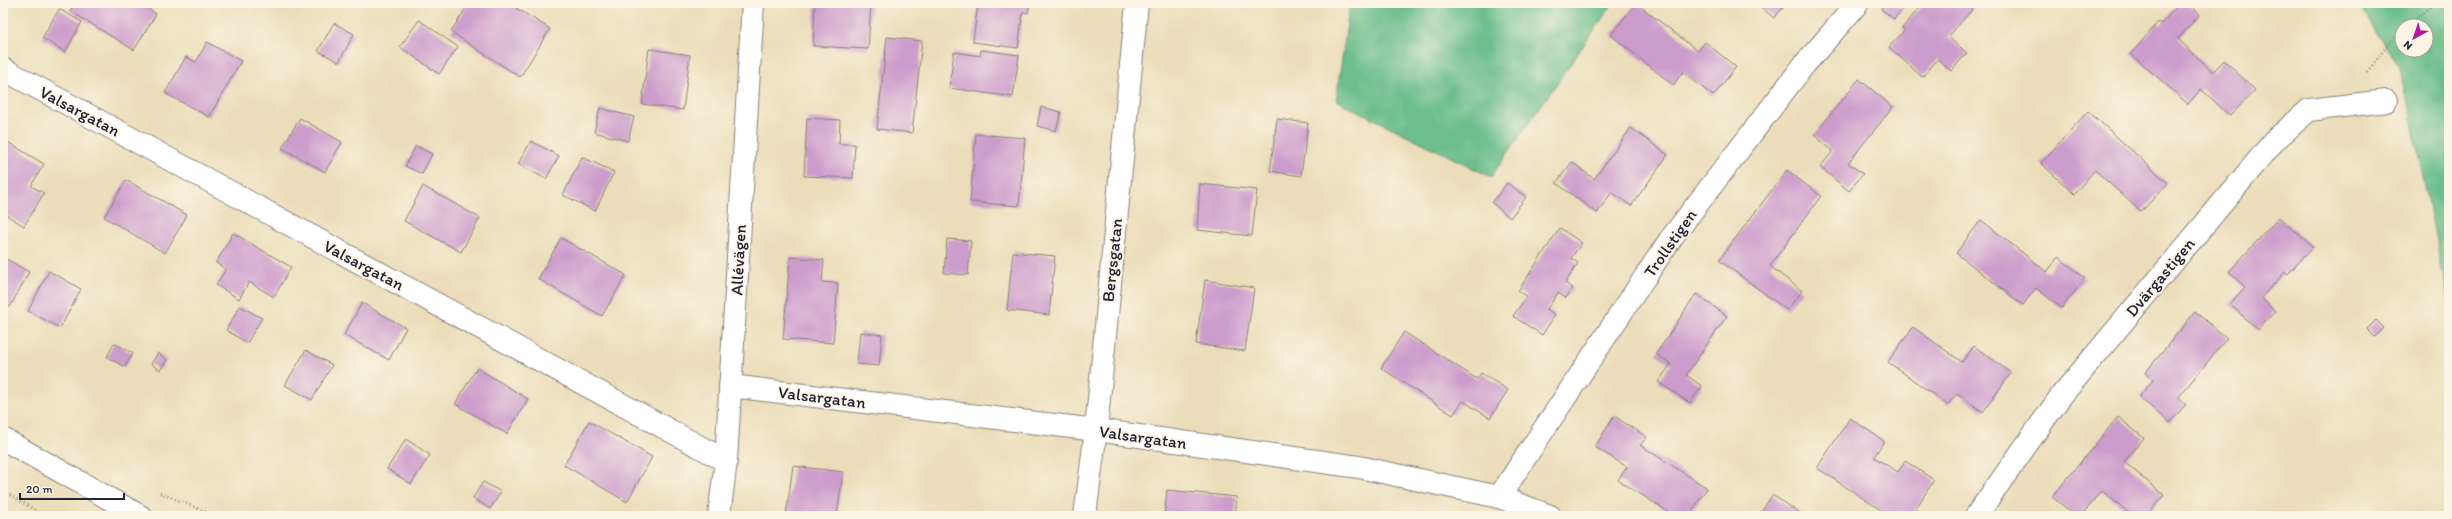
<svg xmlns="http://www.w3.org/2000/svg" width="2452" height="519" font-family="Itim,sans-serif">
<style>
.forest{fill:#6cbe8b;stroke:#477063;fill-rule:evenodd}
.building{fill:#cc9ccc}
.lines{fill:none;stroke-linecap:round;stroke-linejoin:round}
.minor-casing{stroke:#86807a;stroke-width:24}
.major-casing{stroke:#86807a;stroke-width:24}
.path{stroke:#86807a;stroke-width:2.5;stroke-dasharray:1 3;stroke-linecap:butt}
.minor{stroke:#fff;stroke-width:22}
.major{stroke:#fff;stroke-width:22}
.labels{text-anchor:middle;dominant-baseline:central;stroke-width:4;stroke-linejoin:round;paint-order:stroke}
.street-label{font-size:17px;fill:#22223b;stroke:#fcf5e5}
</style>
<rect width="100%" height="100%" fill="#fcf5e5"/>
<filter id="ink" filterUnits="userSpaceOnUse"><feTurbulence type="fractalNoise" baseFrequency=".025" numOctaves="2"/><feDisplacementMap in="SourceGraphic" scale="8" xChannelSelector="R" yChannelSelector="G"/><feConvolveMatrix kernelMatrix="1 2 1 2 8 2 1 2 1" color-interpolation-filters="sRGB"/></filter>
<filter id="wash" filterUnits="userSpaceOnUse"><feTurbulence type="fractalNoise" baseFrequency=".012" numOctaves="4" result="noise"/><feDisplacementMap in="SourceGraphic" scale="16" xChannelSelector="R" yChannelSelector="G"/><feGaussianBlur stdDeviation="0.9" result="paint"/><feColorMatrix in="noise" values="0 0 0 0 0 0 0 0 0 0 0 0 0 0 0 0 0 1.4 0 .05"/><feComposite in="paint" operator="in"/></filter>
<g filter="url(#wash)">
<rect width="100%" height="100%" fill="#ebddb9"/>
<g class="forest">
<polygon points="1350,3 1613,3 1491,177 1336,100"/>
<path d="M2357 3H2449V304L2401 69ZM2402 26H2426V50H2402Z"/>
</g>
<g id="blocks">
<g class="building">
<polygon points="75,3 139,3 156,14 134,50 70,11"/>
<polygon points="469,3 519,3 516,8 550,29 520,77 451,32"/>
<polygon points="815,3 871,3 868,49 813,46"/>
<polygon points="978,3 1030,3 1028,13 1023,12 1018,48 973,42"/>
<polygon points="1636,3 1698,51 1705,42 1736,67 1713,96 1683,72 1673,85 1611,35"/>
<polygon points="1756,3 1787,3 1774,18"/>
<polygon points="1886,3 1895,3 1902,10 1894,19 1881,9"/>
<polygon points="1924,3 1978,3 1948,37 1967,53 1951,71 1938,59 1922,77 1889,47 1905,30 1902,28"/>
<polygon points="2180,3 2188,3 2200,14 2178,39 2213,72 2224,60 2255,90 2230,116 2201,89 2188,104 2131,54 2158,22 2161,24"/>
<polygon points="59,9 82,22 65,52 42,38"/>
<polygon points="419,20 458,47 439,74 400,47"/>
<polygon points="334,23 354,34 339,62 318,51"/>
<polygon points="887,37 922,41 912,133 877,129"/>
<polygon points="207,42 241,61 209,117 165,93 186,57 196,62"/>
<polygon points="649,49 690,55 683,110 642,104"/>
<polygon points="981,50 1019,55 1013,97 949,88 954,52 980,56"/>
<polygon points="1859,79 1893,107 1848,163 1863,174 1849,191 1820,167 1833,151 1814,135"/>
<polygon points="1041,107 1061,112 1056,131 1037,126"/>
<polygon points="600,108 634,117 628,141 594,132"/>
<polygon points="2088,111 2168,183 2141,212 2095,170 2074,194 2041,163"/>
<polygon points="300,118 342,142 325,172 282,148"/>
<polygon points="807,118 840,120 839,144 855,144 853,178 804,176"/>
<polygon points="1277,119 1308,123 1301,176 1270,171"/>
<polygon points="1631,128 1668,155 1631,206 1612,192 1597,213 1556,183 1572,162 1594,179"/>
<polygon points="976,134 1025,138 1019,206 970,202"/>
<polygon points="6,141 44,164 31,186 44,193 24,226 3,213 3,145"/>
<polygon points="531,141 559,156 546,179 518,164"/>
<polygon points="416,146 432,154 422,174 405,166"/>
<polygon points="582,157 614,172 595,211 563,195"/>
<polygon points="1787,170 1821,196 1770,266 1802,291 1787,310 1719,260"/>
<polygon points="126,180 187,215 165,253 104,217"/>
<polygon points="1507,183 1526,197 1510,218 1492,203"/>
<polygon points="1200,184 1257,190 1252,236 1197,230"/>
<polygon points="423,186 480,218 461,252 404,221"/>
<polygon points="2279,217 2313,247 2288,274 2285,272 2261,298 2275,311 2258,330 2230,304 2245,287 2229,272"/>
<polygon points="1981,220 2047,272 2058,257 2085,278 2062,308 2036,288 2023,305 1956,253"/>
<polygon points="1560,228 1582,243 1571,258 1578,263 1565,283 1573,288 1566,298 1558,293 1547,309 1555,315 1542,335 1513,316 1527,296 1518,291"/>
<polygon points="233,233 291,267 274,297 249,282 239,299 216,285 226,269 216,263"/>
<polygon points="561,238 626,275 602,316 538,279"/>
<polygon points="947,239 971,241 968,275 944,273"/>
<polygon points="1013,252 1055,256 1049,315 1007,310"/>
<polygon points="3,257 29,272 10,307 3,303"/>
<polygon points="790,257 824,260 822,282 838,283 833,343 783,339"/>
<polygon points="49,271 81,289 60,328 28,311"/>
<polygon points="1205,280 1254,288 1245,351 1196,344"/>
<polygon points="1696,294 1727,316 1686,375 1702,386 1690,403 1658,382 1671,364 1656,354"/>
<polygon points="362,303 406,328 389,360 344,335"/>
<polygon points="240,306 262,318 247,343 226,330"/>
<polygon points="2195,312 2227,338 2178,398 2186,404 2170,423 2139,397 2153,380 2145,373"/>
<polygon points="2376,320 2384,328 2375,337 2367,329"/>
<polygon points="1913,327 1962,362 1974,346 2011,373 1983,412 1957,393 1948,405 1888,362"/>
<polygon points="860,332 882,335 879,366 857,364"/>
<polygon points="1404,332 1477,379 1481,373 1508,390 1490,418 1463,401 1453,415 1381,368"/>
<polygon points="114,343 133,353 125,367 107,357"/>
<polygon points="306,350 332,365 312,400 285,385"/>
<polygon points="158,353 167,360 160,370 151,364"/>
<polygon points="477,368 528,399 507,434 455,404"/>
<polygon points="1614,416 1647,437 1640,445 1707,488 1689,516 1675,516 1618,480 1627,467 1595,447"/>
<polygon points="2118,417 2144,438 2124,462 2164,495 2146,516 2133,516 2102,491 2081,516 2076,516 2052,497"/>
<polygon points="1850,418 1884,441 1874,457 1898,472 1905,461 1934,480 1911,516 1890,516 1817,468"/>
<polygon points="589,421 652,457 627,502 564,465"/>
<polygon points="406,439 430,455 411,484 387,469"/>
<polygon points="793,466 843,472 837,516 786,516"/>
<polygon points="483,482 501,492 490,509 473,498"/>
<polygon points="1167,490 1237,497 1235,516 1164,516"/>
<polygon points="1772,495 1805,516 1759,516"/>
</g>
</g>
</g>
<g filter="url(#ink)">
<use href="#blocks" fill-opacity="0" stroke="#86807a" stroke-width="1"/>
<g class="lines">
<defs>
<g id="minor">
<polyline points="3,69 726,461"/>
<polyline points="730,386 1096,430 1359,467 1499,497 1550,516"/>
<polyline points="1499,497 1669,241 1804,65 1858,3"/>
<polyline points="719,516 726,461 753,3"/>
<polyline points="1085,516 1096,430 1137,3"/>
<polyline points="1976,516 2061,396 2275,140 2309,110 2386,101"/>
</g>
<polyline id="major" points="3,439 140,516"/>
</defs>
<use href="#minor" class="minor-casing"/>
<use href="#major" class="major-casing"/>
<g class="path">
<polyline points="2408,26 2434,3"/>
<polyline points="2367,72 2390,42 2402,32"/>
<polyline points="3,405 9,409"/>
<polyline points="3,491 45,516"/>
<polyline points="160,493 217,516"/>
</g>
<use href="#minor" class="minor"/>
<use href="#major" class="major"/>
</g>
</g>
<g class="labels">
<g class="street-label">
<text transform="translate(80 111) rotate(28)">Valsargatan</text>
<text transform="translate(1670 243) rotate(-55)">Trollstigen</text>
<text transform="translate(738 260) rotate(-87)">Allévägen</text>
<text transform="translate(1112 260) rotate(-84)">Bergsgatan</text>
<text transform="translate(364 265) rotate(28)">Valsargatan</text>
<text transform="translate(2160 277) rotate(-50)">Dvärgastigen</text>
<text transform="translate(822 397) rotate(7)">Valsargatan</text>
<text transform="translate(1143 437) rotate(8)">Valsargatan</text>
</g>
</g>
<rect width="2452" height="519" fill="none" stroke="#fcf5e5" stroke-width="16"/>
<g transform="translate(2414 38) rotate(220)"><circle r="19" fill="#fcf5e5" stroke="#a5a1a1"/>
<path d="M0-3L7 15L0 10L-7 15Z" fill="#b5179e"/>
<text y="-6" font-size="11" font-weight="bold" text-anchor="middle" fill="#22223b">N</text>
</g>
<path d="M20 493v6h104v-6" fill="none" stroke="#22223b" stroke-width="2"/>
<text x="26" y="493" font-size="12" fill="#22223b" stroke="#fcf5e5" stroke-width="3" paint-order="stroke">20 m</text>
</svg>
